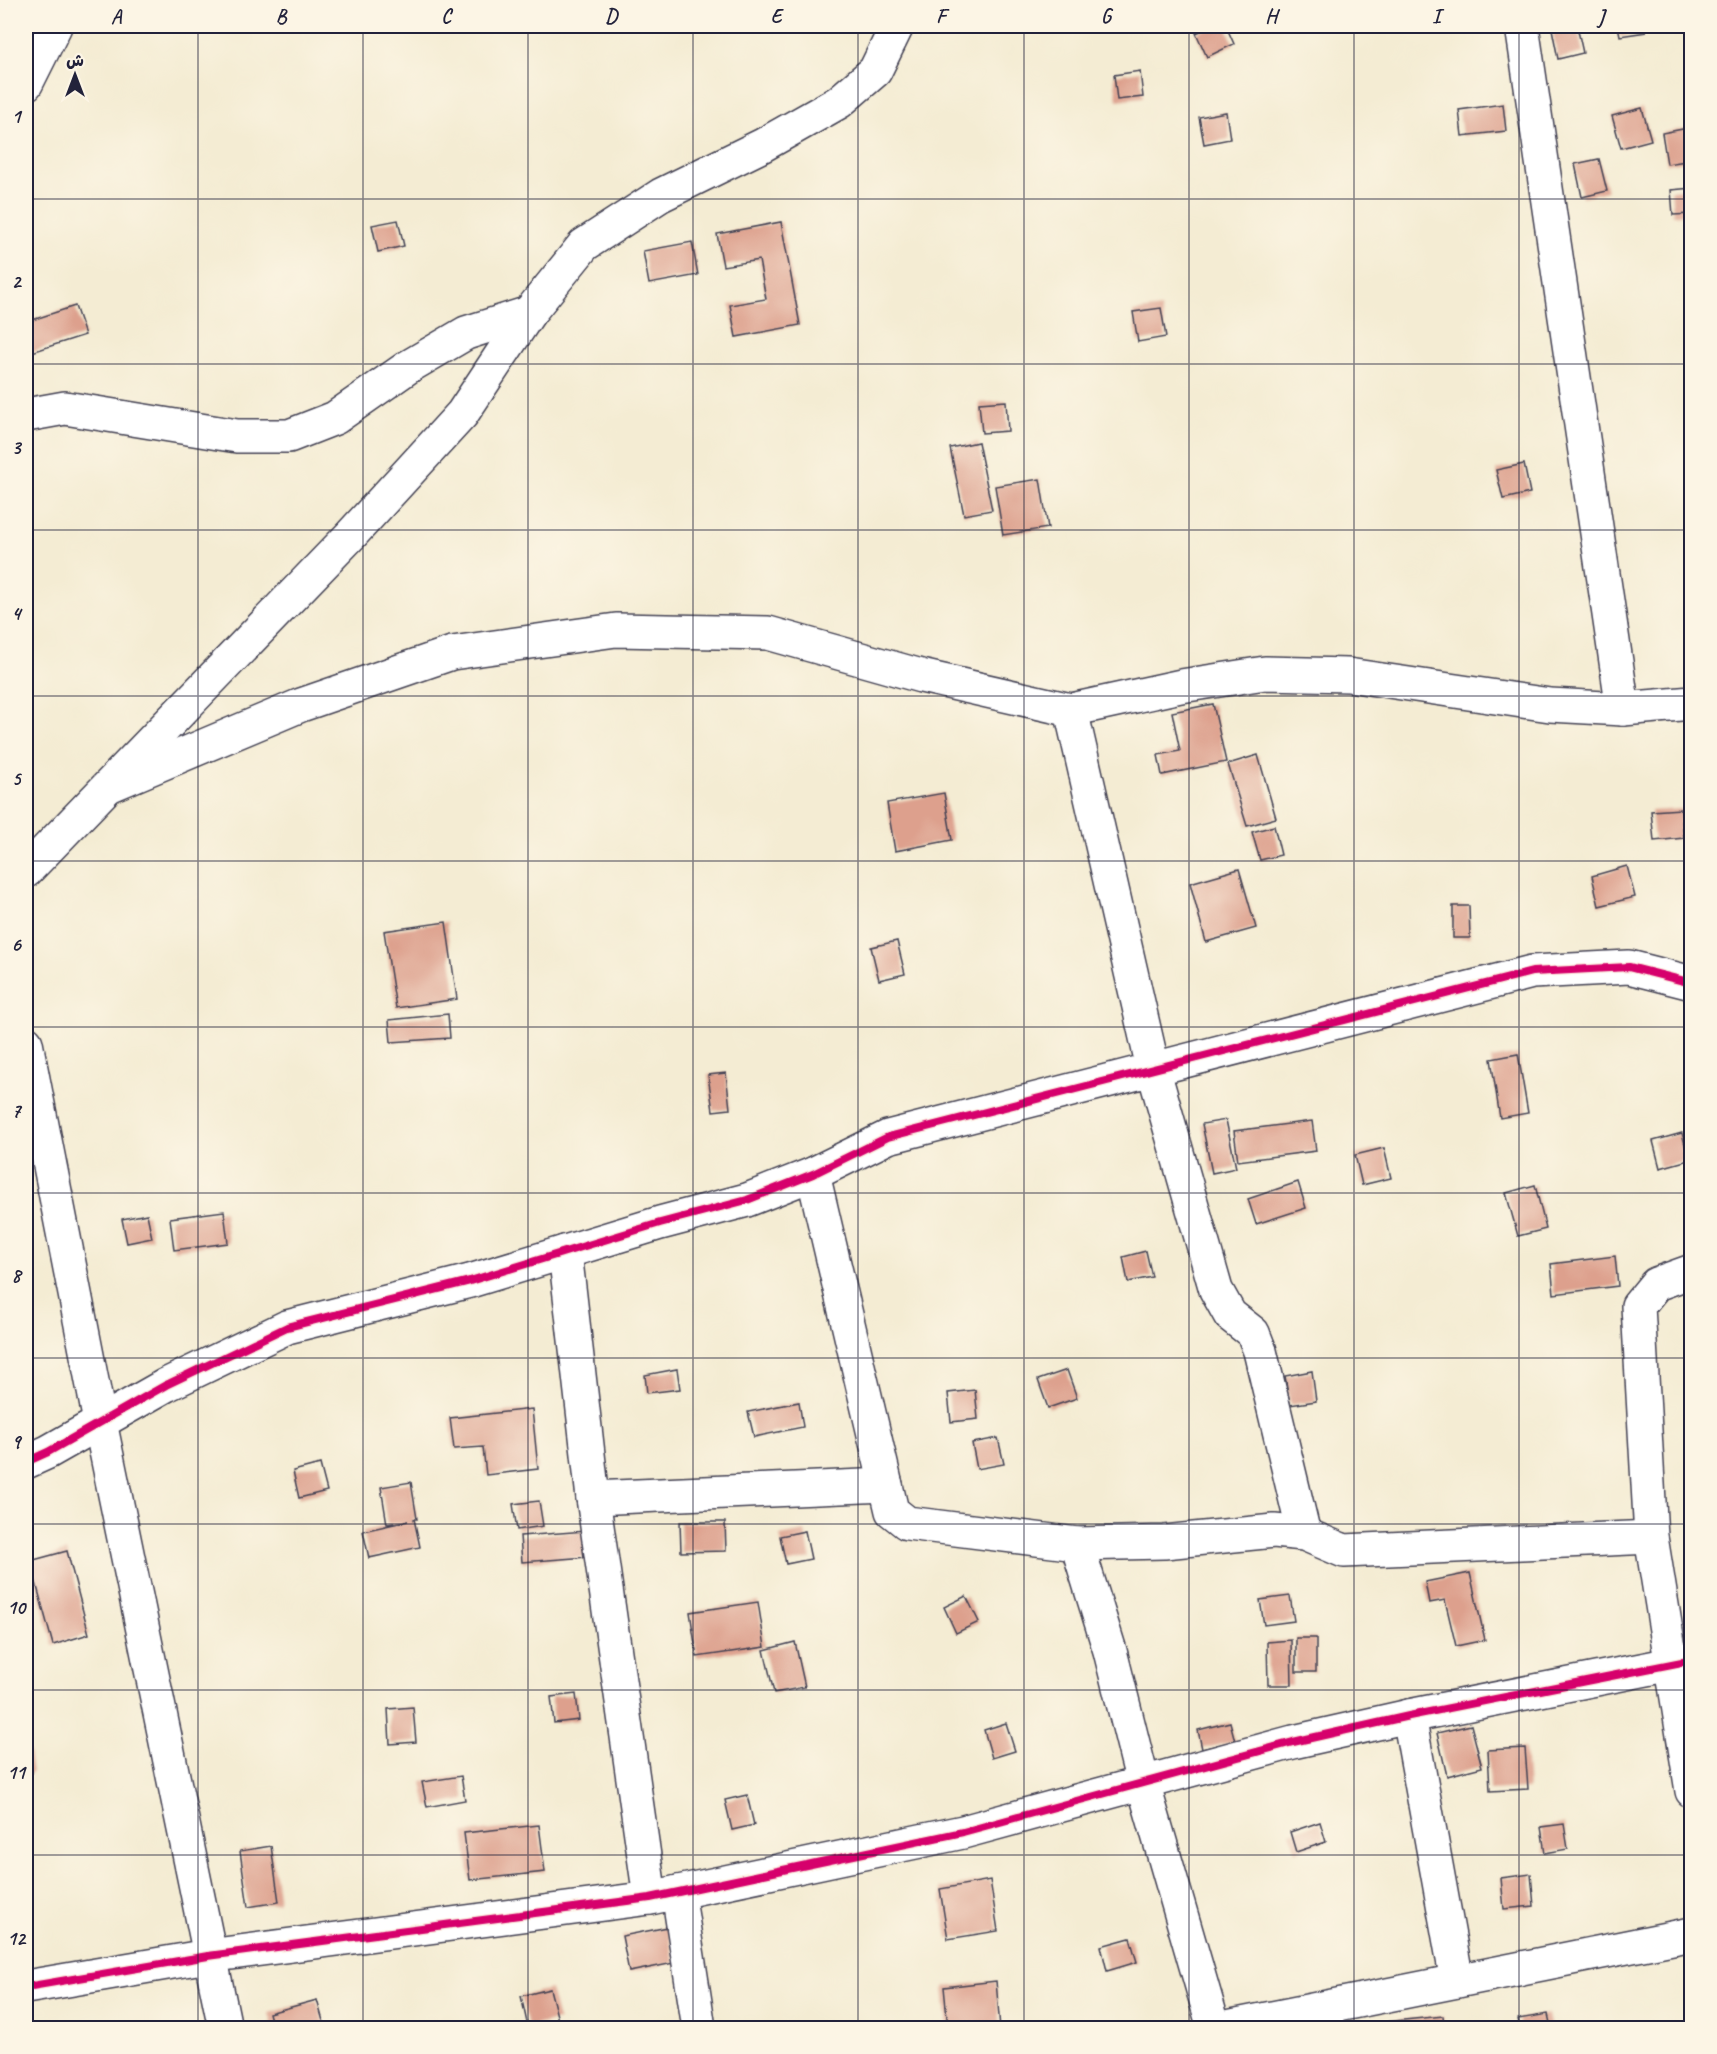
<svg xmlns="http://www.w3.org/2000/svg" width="1717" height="2054" font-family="Caveat,'Playpen Sans Arabic',sans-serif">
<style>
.building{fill:#dda08d}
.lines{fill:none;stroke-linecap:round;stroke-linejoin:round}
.street-casing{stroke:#424052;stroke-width:36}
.street{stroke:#fff;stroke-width:33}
.cycleway-casing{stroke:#fcf5e5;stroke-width:11}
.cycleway{stroke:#d6006c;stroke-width:8}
.grid{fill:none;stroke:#22223b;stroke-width:1.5;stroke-opacity:0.55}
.neatline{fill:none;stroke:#22223b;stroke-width:2}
.grid-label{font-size:20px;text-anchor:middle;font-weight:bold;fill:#22223b}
</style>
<rect width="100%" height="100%" fill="#fcf5e5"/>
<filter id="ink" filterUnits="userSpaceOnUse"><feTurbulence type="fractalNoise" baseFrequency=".0167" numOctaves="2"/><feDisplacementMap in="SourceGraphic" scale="12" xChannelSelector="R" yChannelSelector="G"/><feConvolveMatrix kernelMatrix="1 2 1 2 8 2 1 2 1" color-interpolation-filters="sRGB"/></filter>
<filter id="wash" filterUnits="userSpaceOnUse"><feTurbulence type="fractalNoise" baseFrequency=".008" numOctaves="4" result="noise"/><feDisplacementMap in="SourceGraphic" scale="24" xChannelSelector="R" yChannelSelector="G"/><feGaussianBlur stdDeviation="1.35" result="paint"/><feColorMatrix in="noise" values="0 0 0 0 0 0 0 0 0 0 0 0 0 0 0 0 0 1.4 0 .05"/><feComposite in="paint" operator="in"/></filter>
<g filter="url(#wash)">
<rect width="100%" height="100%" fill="#f4ecd3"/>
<g id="blocks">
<g class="building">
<polygon points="1212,26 1226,26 1234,44 1207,57 1196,33"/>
<polygon points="1568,26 1577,26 1583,53 1558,59 1552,29"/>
<polygon points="1618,26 1645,26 1646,32 1620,36"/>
<polygon points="1140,71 1143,97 1117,100 1114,75"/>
<polygon points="1503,104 1506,131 1462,136 1459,110"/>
<polygon points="1642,108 1651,140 1621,148 1612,116"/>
<polygon points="1226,112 1230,139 1204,144 1199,117"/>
<polygon points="1688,128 1692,160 1667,164 1662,133"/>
<polygon points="1599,159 1607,191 1582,197 1575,164"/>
<polygon points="1692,188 1692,214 1673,215 1671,190"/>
<polygon points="398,220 404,246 378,252 372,225"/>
<polygon points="781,222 800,325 736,337 730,305 766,299 759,260 723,266 717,234"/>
<polygon points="692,242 698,275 649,284 643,251"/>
<polygon points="75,306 85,335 26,354 26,322"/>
<polygon points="1161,308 1166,337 1138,342 1133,312"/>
<polygon points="1006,401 1008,431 982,433 979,403"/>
<polygon points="978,442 992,510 964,515 950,448"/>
<polygon points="1524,464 1530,493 1503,499 1496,470"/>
<polygon points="1040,479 1048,528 1003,535 995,486"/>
<polygon points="1213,704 1226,762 1162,775 1158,755 1180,751 1172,712"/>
<polygon points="1258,755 1276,818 1247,826 1228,764"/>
<polygon points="944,793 952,840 895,851 887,803"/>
<polygon points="1681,809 1684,838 1654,841 1651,811"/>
<polygon points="1274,826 1281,855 1260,860 1252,832"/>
<polygon points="1627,866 1635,897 1599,906 1592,876"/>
<polygon points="1239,869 1256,928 1206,942 1190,883"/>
<polygon points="1453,906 1469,906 1470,938 1453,938"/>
<polygon points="446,922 457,999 396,1008 384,931"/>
<polygon points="897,941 905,974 879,980 871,947"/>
<polygon points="448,1014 450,1038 391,1042 389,1020"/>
<polygon points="1518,1054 1528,1113 1500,1118 1491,1059"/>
<polygon points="726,1073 730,1109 713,1111 708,1075"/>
<polygon points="1226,1120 1236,1168 1212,1173 1202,1124"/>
<polygon points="1312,1121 1316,1151 1238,1161 1234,1131"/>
<polygon points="1682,1133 1689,1160 1660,1168 1653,1141"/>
<polygon points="1384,1148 1391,1178 1362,1185 1355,1155"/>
<polygon points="1298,1182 1306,1208 1256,1224 1248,1199"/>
<polygon points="1535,1185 1546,1229 1518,1236 1506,1193"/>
<polygon points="224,1211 228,1243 174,1250 170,1218"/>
<polygon points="147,1214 152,1238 127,1243 122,1219"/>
<polygon points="1146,1251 1152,1277 1128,1282 1123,1257"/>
<polygon points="1615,1256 1618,1286 1554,1294 1551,1264"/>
<polygon points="677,1369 680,1389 647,1393 645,1375"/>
<polygon points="1067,1370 1077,1398 1048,1408 1038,1380"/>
<polygon points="1312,1371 1316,1401 1290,1405 1285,1376"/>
<polygon points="975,1390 978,1419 951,1422 948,1393"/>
<polygon points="799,1402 803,1427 754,1437 748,1412"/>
<polygon points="532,1409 538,1469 486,1475 483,1447 454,1449 450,1418"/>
<polygon points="998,1438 1004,1464 977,1469 972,1443"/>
<polygon points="320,1464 327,1491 299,1498 293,1471"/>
<polygon points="411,1482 417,1519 414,1519 420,1547 369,1558 363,1531 408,1521 387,1524 381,1487"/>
<polygon points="539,1501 543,1526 517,1530 513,1504"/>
<polygon points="680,1522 725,1522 726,1551 681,1552"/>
<polygon points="586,1531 587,1557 522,1562 520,1536"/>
<polygon points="805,1531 811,1559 786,1564 780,1536"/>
<polygon points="67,1551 89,1634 53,1645 30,1561"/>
<polygon points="1470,1573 1485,1640 1456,1646 1445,1600 1429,1603 1425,1582"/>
<polygon points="966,1596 979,1622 956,1633 944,1607"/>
<polygon points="1290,1596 1294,1621 1264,1625 1260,1600"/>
<polygon points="758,1602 765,1647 697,1657 690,1612"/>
<rect x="1296" y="1638" width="20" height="34"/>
<polygon points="1291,1640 1292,1685 1268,1685 1267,1642"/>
<polygon points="795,1642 805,1687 774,1693 764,1650"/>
<polygon points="576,1694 579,1720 554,1723 551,1697"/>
<polygon points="413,1707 416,1742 390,1744 388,1709"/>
<polygon points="1230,1722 1235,1741 1202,1749 1198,1730"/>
<polygon points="1006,1723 1015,1751 992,1758 984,1730"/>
<polygon points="1471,1725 1482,1767 1447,1776 1437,1733"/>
<polygon points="27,1740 32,1773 26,1774 26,1741"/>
<polygon points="1525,1748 1528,1789 1490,1791 1488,1750"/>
<polygon points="461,1776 465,1800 427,1807 422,1782"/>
<polygon points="747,1795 754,1825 732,1830 725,1800"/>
<polygon points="1320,1822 1326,1842 1296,1852 1290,1832"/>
<polygon points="1564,1824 1568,1849 1545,1853 1541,1827"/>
<polygon points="539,1825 545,1872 470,1880 464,1833"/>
<polygon points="271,1846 279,1902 248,1907 240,1851"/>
<polygon points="1531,1874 1534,1906 1504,1909 1501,1878"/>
<polygon points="990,1880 998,1931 948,1939 940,1889"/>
<polygon points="668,1927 674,1963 629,1972 622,1936"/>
<polygon points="1130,1938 1137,1962 1107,1971 1101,1946"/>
<polygon points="996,1981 1000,2028 948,2028 944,1987"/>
<polygon points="550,1989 558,2020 528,2027 521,1996"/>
<polygon points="317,2000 325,2028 273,2028 269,2013"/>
<polygon points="1548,2014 1551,2028 1520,2028 1518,2019"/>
<polygon points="1443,2016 1444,2028 1386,2028 1385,2022"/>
</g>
</g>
</g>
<g filter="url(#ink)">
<use href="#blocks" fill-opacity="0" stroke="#424052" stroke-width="1.5"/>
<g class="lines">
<defs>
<g id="street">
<polyline points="1522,26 1623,709"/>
<polyline points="26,84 55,26"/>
<polyline points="26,415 65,408 237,436 289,436 335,418 408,367 466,333 529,313"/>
<polyline points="1071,710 1153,1068 1216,1290 1230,1315 1253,1333 1260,1351 1304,1534"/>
<polyline points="111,785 301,705 452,653 616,630 768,633 921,676 1071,710 1181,686 1265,673 1348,675 1550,705 1623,709 1692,703"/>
<polyline points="26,871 351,535 462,414 529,313 584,245 661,195 763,145 839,102 875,71 897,26"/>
<polyline points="26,1043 100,1422 225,2028"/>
<polyline points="813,1174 892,1511 907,1523 1077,1544 1164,1542 1274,1531 1304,1534 1344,1551 1651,1537"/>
<polyline points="565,1252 593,1498 650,1898"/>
<polyline points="1692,1271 1656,1284 1638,1306 1651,1537 1692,1791"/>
<polyline points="26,1462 48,1452 166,1385 287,1327 470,1281 660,1223 747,1200 813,1174 888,1137 1532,972 1629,967 1692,983"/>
<polyline points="593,1498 886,1485"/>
<polyline points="1077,1544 1110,1651 1143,1783 1214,2028"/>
<polyline points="1409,1716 1457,1981"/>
<polyline points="678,1892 699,2028"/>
<polyline points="26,1987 208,1956 650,1898 963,1832 1293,1742 1409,1716 1692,1660"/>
<polyline points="1222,2028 1692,1934"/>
</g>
</defs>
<use href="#street" class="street-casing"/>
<use href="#street" class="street"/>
<defs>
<g id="cycleway">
<polyline points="26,1462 48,1452 166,1385 287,1327 470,1281 660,1223 747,1200 813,1174 888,1137 1532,972 1629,967 1692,983"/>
<polyline points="26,1987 208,1956 650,1898 963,1832 1293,1742 1409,1716 1692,1660"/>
</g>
</defs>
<use href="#cycleway" class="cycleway-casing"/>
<use href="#cycleway" class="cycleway"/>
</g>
</g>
<path class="grid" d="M198 26V2028M363 26V2028M528 26V2028M693 26V2028M858 26V2028M1024 26V2028M1189 26V2028M1354 26V2028M1519 26V2028M26 199H1692M26 364H1692M26 530H1692M26 696H1692M26 861H1692M26 1027H1692M26 1193H1692M26 1358H1692M26 1524H1692M26 1690H1692M26 1855H1692"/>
<rect width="1717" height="2054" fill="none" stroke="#fcf5e5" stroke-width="66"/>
<g transform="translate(75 75)" stroke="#fcf5e5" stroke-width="4.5" paint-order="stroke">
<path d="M0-4.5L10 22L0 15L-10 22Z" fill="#22223b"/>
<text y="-9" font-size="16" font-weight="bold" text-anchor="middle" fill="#22223b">ش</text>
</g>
<rect x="33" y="33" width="1651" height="1988" class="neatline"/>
<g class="grid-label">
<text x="116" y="23">A</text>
<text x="281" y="23">B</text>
<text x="446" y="23">C</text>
<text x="611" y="23">D</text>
<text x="776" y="23">E</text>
<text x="941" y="23">F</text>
<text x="1106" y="23">G</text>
<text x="1271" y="23">H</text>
<text x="1436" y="23">I</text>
<text x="1601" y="23">J</text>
<text x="16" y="123">1</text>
<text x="16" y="288">2</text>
<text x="16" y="454">3</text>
<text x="16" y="620">4</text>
<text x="16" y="785">5</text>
<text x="16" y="951">6</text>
<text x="16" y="1117">7</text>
<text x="16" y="1282">8</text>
<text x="16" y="1448">9</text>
<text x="16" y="1614">10</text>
<text x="16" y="1779">11</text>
<text x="16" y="1945">12</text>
</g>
</svg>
